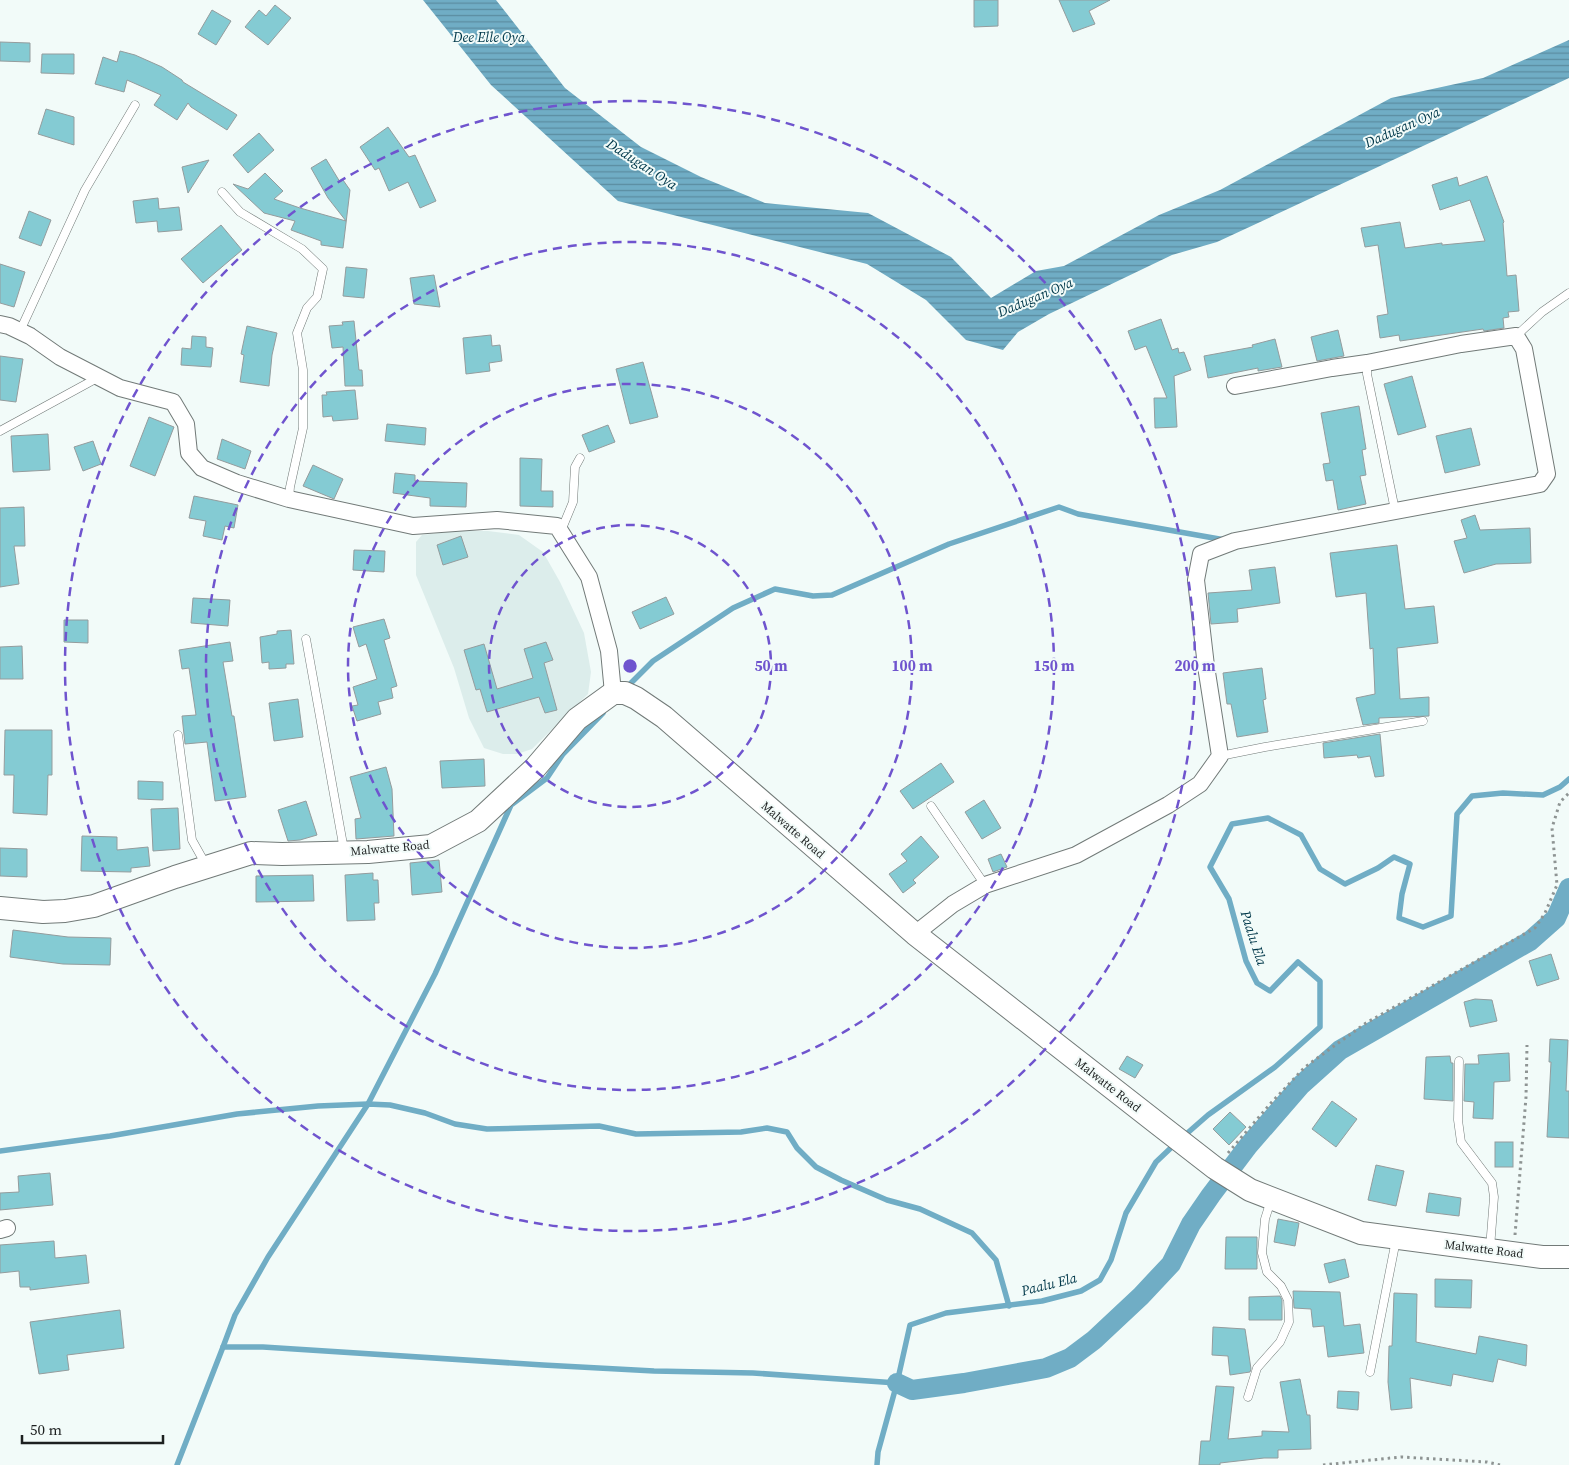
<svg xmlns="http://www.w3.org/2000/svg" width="1569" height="1465" font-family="'Source Serif 4',serif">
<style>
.built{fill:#dcedeb}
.water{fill:url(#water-rules)}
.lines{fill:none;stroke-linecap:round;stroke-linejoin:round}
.stream{stroke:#70adc5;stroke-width:5.5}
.canal{stroke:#70adc5;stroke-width:20}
.building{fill:#84cbd3;stroke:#949c9d}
.lane-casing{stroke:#727a78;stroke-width:9}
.street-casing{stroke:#727a78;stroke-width:18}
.secondary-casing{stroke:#727a78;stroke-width:24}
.path{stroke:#8e9493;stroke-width:3;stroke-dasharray:2.5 4;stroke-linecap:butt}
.lane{stroke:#fff;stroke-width:8}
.street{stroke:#fff;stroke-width:16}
.secondary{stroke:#fff;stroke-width:22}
.ring{fill:none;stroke:#6f54ce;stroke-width:2.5;stroke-dasharray:9 6}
.labels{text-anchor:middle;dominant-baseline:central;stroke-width:4;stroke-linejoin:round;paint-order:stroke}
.street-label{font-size:12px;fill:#1d2020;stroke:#f2fbf9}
.water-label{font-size:14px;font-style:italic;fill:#00384a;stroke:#f2fbf9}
.centre{fill:#6f54ce;stroke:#f2fbf9;stroke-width:2.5}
.ring-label{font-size:15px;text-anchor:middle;font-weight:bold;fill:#6f54ce;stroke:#f2fbf9;stroke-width:4;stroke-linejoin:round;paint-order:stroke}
</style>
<defs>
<pattern id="water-rules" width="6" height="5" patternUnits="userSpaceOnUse" patternTransform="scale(1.25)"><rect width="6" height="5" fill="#70adc5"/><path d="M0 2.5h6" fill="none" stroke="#5b8ca0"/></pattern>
</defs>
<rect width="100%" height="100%" fill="#f2fbf9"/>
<polygon class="built" points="454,531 488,531 519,535 543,552 560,582 584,633 591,672 588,694 532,749 517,754 503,754 484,748 469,718 454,668 416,575 416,542 422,535"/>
<polygon class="water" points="423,0 496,0 565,88 641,147 701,177 765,203 868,213 951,257 991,298 1036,271 1064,266 1159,215 1220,190 1391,98 1483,78 1569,40 1569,78 1217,242 1172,255 1049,314 1018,332 1003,350 966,340 926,300 867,264 618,201 491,85"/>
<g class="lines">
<g class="stream">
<polyline points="626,688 653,661 733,608 775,589 813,596 832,595 949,544 1059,507 1078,514 1225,540"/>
<polyline points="1184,1136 1208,1115 1275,1067 1320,1027 1320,981 1298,962 1270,991 1257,983 1246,961 1229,899 1210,867 1232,824 1268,818 1301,835 1320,869 1345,884 1378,868 1394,857 1410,864 1402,894 1399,918 1423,927 1451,916 1457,814 1472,796 1503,793 1543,795 1560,787 1569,779"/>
<polyline points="0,1151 110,1136 237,1114 318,1106 368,1104 390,1105 425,1113 455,1124 487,1129 599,1126 636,1134 741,1132 767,1128 787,1132 797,1148 816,1167 841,1180 887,1200 920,1209 972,1233 996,1260 1009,1306"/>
<polyline points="223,1347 263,1347 543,1365 654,1371 753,1373 897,1383"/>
<polyline points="177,1465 223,1347 235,1315 268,1257 368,1104 435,974 511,805 547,778 563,754 603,713"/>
<polyline points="877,1465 878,1452 897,1383 910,1325 946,1313 1042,1301 1081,1291 1100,1280 1111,1260 1126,1213 1156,1162 1175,1144"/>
</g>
<polyline class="canal" points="897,1383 912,1390 964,1383 1046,1368 1070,1358 1094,1340 1141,1296 1171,1264 1191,1224 1211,1195 1248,1146 1301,1085 1340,1050 1530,941 1556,918 1569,888"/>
</g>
<g class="building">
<polygon points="974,0 998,0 998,26 974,27"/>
<polygon points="1059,0 1110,0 1089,11 1095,24 1073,32"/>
<polygon points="275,5 291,18 268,45 245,27 259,10 266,16"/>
<polygon points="212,10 231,21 216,45 198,34"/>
<polygon points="0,42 30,43 30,62 0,61"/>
<polygon points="120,51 135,55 162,67 182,80 183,82 234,113 237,115 227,130 191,107 188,103 177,120 154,105 161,95 127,80 124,92 95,84 103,57 117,62"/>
<polygon points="42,54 74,54 74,74 41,73"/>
<polygon points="46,109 74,117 74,145 38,134"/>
<polygon points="388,127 409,157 415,155 436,201 420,208 408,182 389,191 379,168 375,170 360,147"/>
<polygon points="259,133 274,150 248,173 233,155"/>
<polygon points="326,159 340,182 343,180 350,190 343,248 321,245 321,241 291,230 295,221 264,213 233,184 248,189 265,173 283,191 274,199 300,208 346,221 328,198 311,168"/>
<polygon points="209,160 188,193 182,167"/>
<polygon points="1487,176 1504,222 1503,223 1507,276 1516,275 1519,311 1508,312 1509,317 1503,318 1504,328 1484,331 1483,329 1400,341 1399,335 1380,338 1377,316 1388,314 1378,245 1365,247 1361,228 1400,222 1405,248 1442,243 1442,245 1485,241 1470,200 1440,210 1432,185 1457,177 1459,186"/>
<polygon points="158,198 159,209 179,207 182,230 158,232 157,221 136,223 133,201"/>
<polygon points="29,211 51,220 41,246 19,238"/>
<polygon points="221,225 242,250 203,283 181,259"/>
<polygon points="0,264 25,272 14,307 0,303"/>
<polygon points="346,267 367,269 364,298 343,296"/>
<polygon points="434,275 440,307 414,304 410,278"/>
<polygon points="1161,319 1172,350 1178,348 1179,353 1184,352 1191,370 1174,376 1177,427 1155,428 1154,398 1167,398 1146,346 1135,350 1128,331"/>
<polygon points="354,321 359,370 362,370 363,386 345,386 343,347 332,348 329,326 343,325 342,322"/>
<polygon points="247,326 277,333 272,355 269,386 240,382 244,355 241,354"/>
<polygon points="1338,330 1344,356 1317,361 1311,337"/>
<polygon points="491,335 492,346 500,345 502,361 489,363 490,371 466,374 463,338"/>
<polygon points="192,336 206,337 206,347 213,348 211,367 181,365 182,348 191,349"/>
<polygon points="1275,339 1282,367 1258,371 1258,368 1208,378 1204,356 1253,347 1252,345"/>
<polygon points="0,356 23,359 16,402 0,400"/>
<polygon points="643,362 658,417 630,424 616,369"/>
<polygon points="1412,376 1426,427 1398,435 1384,384"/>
<polygon points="355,390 358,419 333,421 332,416 323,417 322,395 327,395 326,392"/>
<polygon points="1359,406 1366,449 1362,450 1366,475 1360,476 1366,504 1338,510 1333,480 1326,481 1323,464 1330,463 1321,413"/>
<polygon points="149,417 174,427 155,476 130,466"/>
<polygon points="387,424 426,428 425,445 385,441"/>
<polygon points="608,425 615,442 589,452 582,435"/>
<polygon points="1471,428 1480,465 1445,473 1436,436"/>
<polygon points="48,434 50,470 13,472 11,436"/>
<polygon points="222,439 251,451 245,469 217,459"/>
<polygon points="93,441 101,464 83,471 74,447"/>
<polygon points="520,458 542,459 541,491 553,491 553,507 520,506"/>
<polygon points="313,465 343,479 334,499 303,486"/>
<polygon points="395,473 415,475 415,481 467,483 466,507 430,506 430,498 393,493"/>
<polygon points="194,496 238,505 234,528 225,526 222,540 203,536 206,521 189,518"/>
<polygon points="24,507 25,546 14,546 19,584 0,587 0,508"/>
<polygon points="1475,515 1480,530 1530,528 1531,563 1496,564 1464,573 1454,541 1467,538 1461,520"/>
<polygon points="461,536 468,557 443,565 437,545"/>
<polygon points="1397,545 1405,609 1434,606 1438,643 1397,648 1400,699 1429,697 1429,716 1379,718 1379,723 1363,725 1356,698 1375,694 1373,648 1370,649 1366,593 1336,597 1330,553"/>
<polygon points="354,550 385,551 384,572 353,570"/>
<polygon points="1275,567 1280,603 1237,609 1238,622 1211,624 1208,593 1252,590 1249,570"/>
<polygon points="666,597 674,614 640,629 632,612"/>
<polygon points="193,598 230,600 228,626 191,623"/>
<polygon points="384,619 390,638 384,640 397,686 391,688 393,698 378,702 381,714 357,721 352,706 358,705 353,687 377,679 366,644 359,647 353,627"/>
<polygon points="64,620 88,620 88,643 64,642"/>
<polygon points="291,630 294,664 286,664 286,668 269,669 269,662 262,663 260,637 277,634 277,631"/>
<polygon points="230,642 233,661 223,662 232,716 234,716 246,797 215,801 207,742 185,744 182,716 196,715 189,668 182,669 179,650"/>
<polygon points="546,642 553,660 544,663 557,710 545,713 539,697 487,712 480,689 476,690 464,650 484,644 497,689 533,678 524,649"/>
<polygon points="22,646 23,679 0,679 0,647"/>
<polygon points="1262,668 1266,699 1263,700 1268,732 1237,737 1231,704 1227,704 1223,673"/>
<polygon points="298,699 303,737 274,741 269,703"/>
<polygon points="5,730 52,730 52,775 48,775 47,815 13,813 14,775 4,775"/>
<polygon points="1380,734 1384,776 1375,777 1370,756 1358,758 1357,755 1324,758 1323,743"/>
<polygon points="484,759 485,786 442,788 440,761"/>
<polygon points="941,763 954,782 913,809 900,791"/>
<polygon points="386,767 392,789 394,836 356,839 355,819 361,818 350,777"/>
<polygon points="138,781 163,782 163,800 138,799"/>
<polygon points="984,800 1001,828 982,839 965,812"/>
<polygon points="306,801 317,835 300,840 288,841 278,810"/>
<polygon points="178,808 180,849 153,851 151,809"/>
<polygon points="82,836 117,837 117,850 148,847 150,866 131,868 131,872 81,871"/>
<polygon points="921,836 939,857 913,880 916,883 903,893 889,874 907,861 901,854"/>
<polygon points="0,848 27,849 27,877 0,876"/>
<polygon points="1001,854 1007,867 993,872 988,859"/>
<polygon points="439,860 442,892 412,895 410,863"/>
<polygon points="373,873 373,880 378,880 379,903 374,903 375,920 347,921 345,875"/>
<polygon points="313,875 314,901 256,902 256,876"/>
<polygon points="13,930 68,937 111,938 110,965 63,964 10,957"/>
<polygon points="1551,954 1559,979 1537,986 1529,961"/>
<polygon points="1475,999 1492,1000 1497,1021 1470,1027 1464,1002"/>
<polygon points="1550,1039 1568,1040 1566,1091 1569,1091 1569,1138 1547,1137 1551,1062 1549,1062"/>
<polygon points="1509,1053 1510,1081 1494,1082 1493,1119 1473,1118 1474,1102 1464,1101 1465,1064 1479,1064 1478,1055"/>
<polygon points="1127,1056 1143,1065 1135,1078 1119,1069"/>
<polygon points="1450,1056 1451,1063 1453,1063 1453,1101 1424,1099 1426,1057"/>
<polygon points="1332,1101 1357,1119 1336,1147 1312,1129"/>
<polygon points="1230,1112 1246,1127 1229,1145 1213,1129"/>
<rect x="1495" y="1142" width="18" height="25"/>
<polygon points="1376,1165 1404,1171 1396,1206 1368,1200"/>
<polygon points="50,1173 53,1205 0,1210 0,1193 19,1192 18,1176"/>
<polygon points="1429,1193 1461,1198 1459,1216 1426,1212"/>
<polygon points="1278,1219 1299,1223 1295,1246 1274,1242"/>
<polygon points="1226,1237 1257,1237 1257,1269 1225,1269"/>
<polygon points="54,1241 55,1258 86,1255 89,1283 30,1290 30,1287 20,1287 19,1271 0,1273 0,1245"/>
<polygon points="1345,1259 1349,1277 1329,1283 1324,1264"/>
<polygon points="1435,1279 1472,1280 1471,1308 1435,1307"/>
<polygon points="1293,1291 1340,1292 1344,1326 1360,1324 1364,1353 1328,1357 1324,1326 1313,1327 1311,1309 1294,1308"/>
<polygon points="1394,1293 1417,1294 1416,1342 1476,1354 1479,1336 1527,1345 1526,1366 1498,1359 1493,1382 1453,1374 1451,1386 1410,1378 1412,1408 1391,1410 1388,1382 1389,1346 1392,1346"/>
<polygon points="1280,1296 1282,1300 1282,1320 1249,1320 1249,1297"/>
<polygon points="120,1310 124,1348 67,1355 69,1370 39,1374 30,1322"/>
<polygon points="1213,1327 1245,1329 1251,1369 1250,1372 1230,1375 1228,1356 1212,1355"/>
<polygon points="1300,1379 1307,1415 1310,1415 1311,1449 1278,1450 1278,1458 1264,1458 1220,1463 1220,1465 1199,1465 1201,1441 1210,1441 1216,1386 1234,1387 1228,1439 1262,1436 1262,1431 1289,1432 1280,1382"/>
<polygon points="1338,1391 1359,1392 1358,1410 1337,1408"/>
</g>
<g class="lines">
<defs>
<g id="lane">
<polyline points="222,192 240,212 302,249 323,269 317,297 307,308 297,333 303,370 303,428 290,487 289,499"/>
<polyline points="20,331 85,190 135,105"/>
<polyline points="1516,336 1542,312 1569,293"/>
<polyline points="1367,363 1367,374 1395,510"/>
<polyline points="0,431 99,377"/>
<polyline points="561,531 573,502 575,467 580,458"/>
<polyline points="306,639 344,850"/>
<polyline points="178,735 192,840 206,865"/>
<polyline points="1220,756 1265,747 1423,721"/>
<polyline points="931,806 985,885"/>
<polyline points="1459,1061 1458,1120 1461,1142 1492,1183 1494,1197 1490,1248"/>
<polyline points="1370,1372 1396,1240"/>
<polyline points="1248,1397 1257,1368 1280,1342 1289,1322 1288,1300 1281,1286 1267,1272 1262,1253 1265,1219 1271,1200"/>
</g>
<g id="street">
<polyline points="0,324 9,326 30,336 60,357 120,388 173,402 186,424 189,453 202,468 237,483 289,499 413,526 497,520 557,526 589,577 609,651 613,693"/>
<polyline points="915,934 953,904 985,885 1076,855 1168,805 1200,784 1220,756 1206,666 1196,580 1201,554 1235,541 1540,484 1547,474 1524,349 1516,336 1461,344 1367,363 1332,368 1235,386"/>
<polyline points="0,1230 7,1228"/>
</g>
<polyline id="secondary" points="0,908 43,912 65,911 94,906 175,877 251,853 282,854 368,852 431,846 478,821 535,768 577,719 613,693 625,693 636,698 664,717 915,934 1157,1123 1215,1168 1250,1190 1361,1233 1542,1257 1569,1257"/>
</defs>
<use href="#lane" class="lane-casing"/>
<use href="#street" class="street-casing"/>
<use href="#secondary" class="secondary-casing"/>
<g class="path">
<polyline points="1228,1153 1271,1103 1305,1067 1366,1023 1535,928 1545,913 1557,885 1552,828 1560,802 1569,793"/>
<polyline points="1515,1235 1526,1097 1527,1045"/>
<polyline points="1323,1465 1401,1457 1487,1462 1500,1465"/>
</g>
<use href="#lane" class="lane"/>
<use href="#street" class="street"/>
<use href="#secondary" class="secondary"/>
</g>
<g class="ring">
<circle cx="630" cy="666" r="141"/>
<circle cx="630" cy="666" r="282"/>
<circle cx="630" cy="666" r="424"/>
<circle cx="630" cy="666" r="565"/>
</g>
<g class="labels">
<g class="street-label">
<text transform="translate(793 830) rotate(41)">Malwatte Road</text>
<text transform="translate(390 848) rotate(-5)">Malwatte Road</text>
<text transform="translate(1108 1085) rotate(38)">Malwatte Road</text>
<text transform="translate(1484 1249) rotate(7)">Malwatte Road</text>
</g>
<g class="water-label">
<text x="489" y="37">Dee Elle Oya</text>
<text transform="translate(1402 127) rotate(-24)">Dadugan Oya</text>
<text transform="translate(642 164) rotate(33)">Dadugan Oya</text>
<text transform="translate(1035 297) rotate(-23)">Dadugan Oya</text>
<text transform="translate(1254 938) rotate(72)">Paalu Ela</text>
<text transform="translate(1049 1284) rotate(-14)">Paalu Ela</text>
</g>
</g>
<circle cx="630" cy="666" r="8" class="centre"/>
<g class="ring-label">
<text x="771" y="671">50 m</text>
<text x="912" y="671">100 m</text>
<text x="1054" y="671">150 m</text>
<text x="1195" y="671">200 m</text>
</g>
<path d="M22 1435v8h141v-8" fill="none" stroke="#1d2020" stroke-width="2.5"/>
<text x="30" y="1435" font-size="15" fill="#1d2020" stroke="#f2fbf9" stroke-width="4" paint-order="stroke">50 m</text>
</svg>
